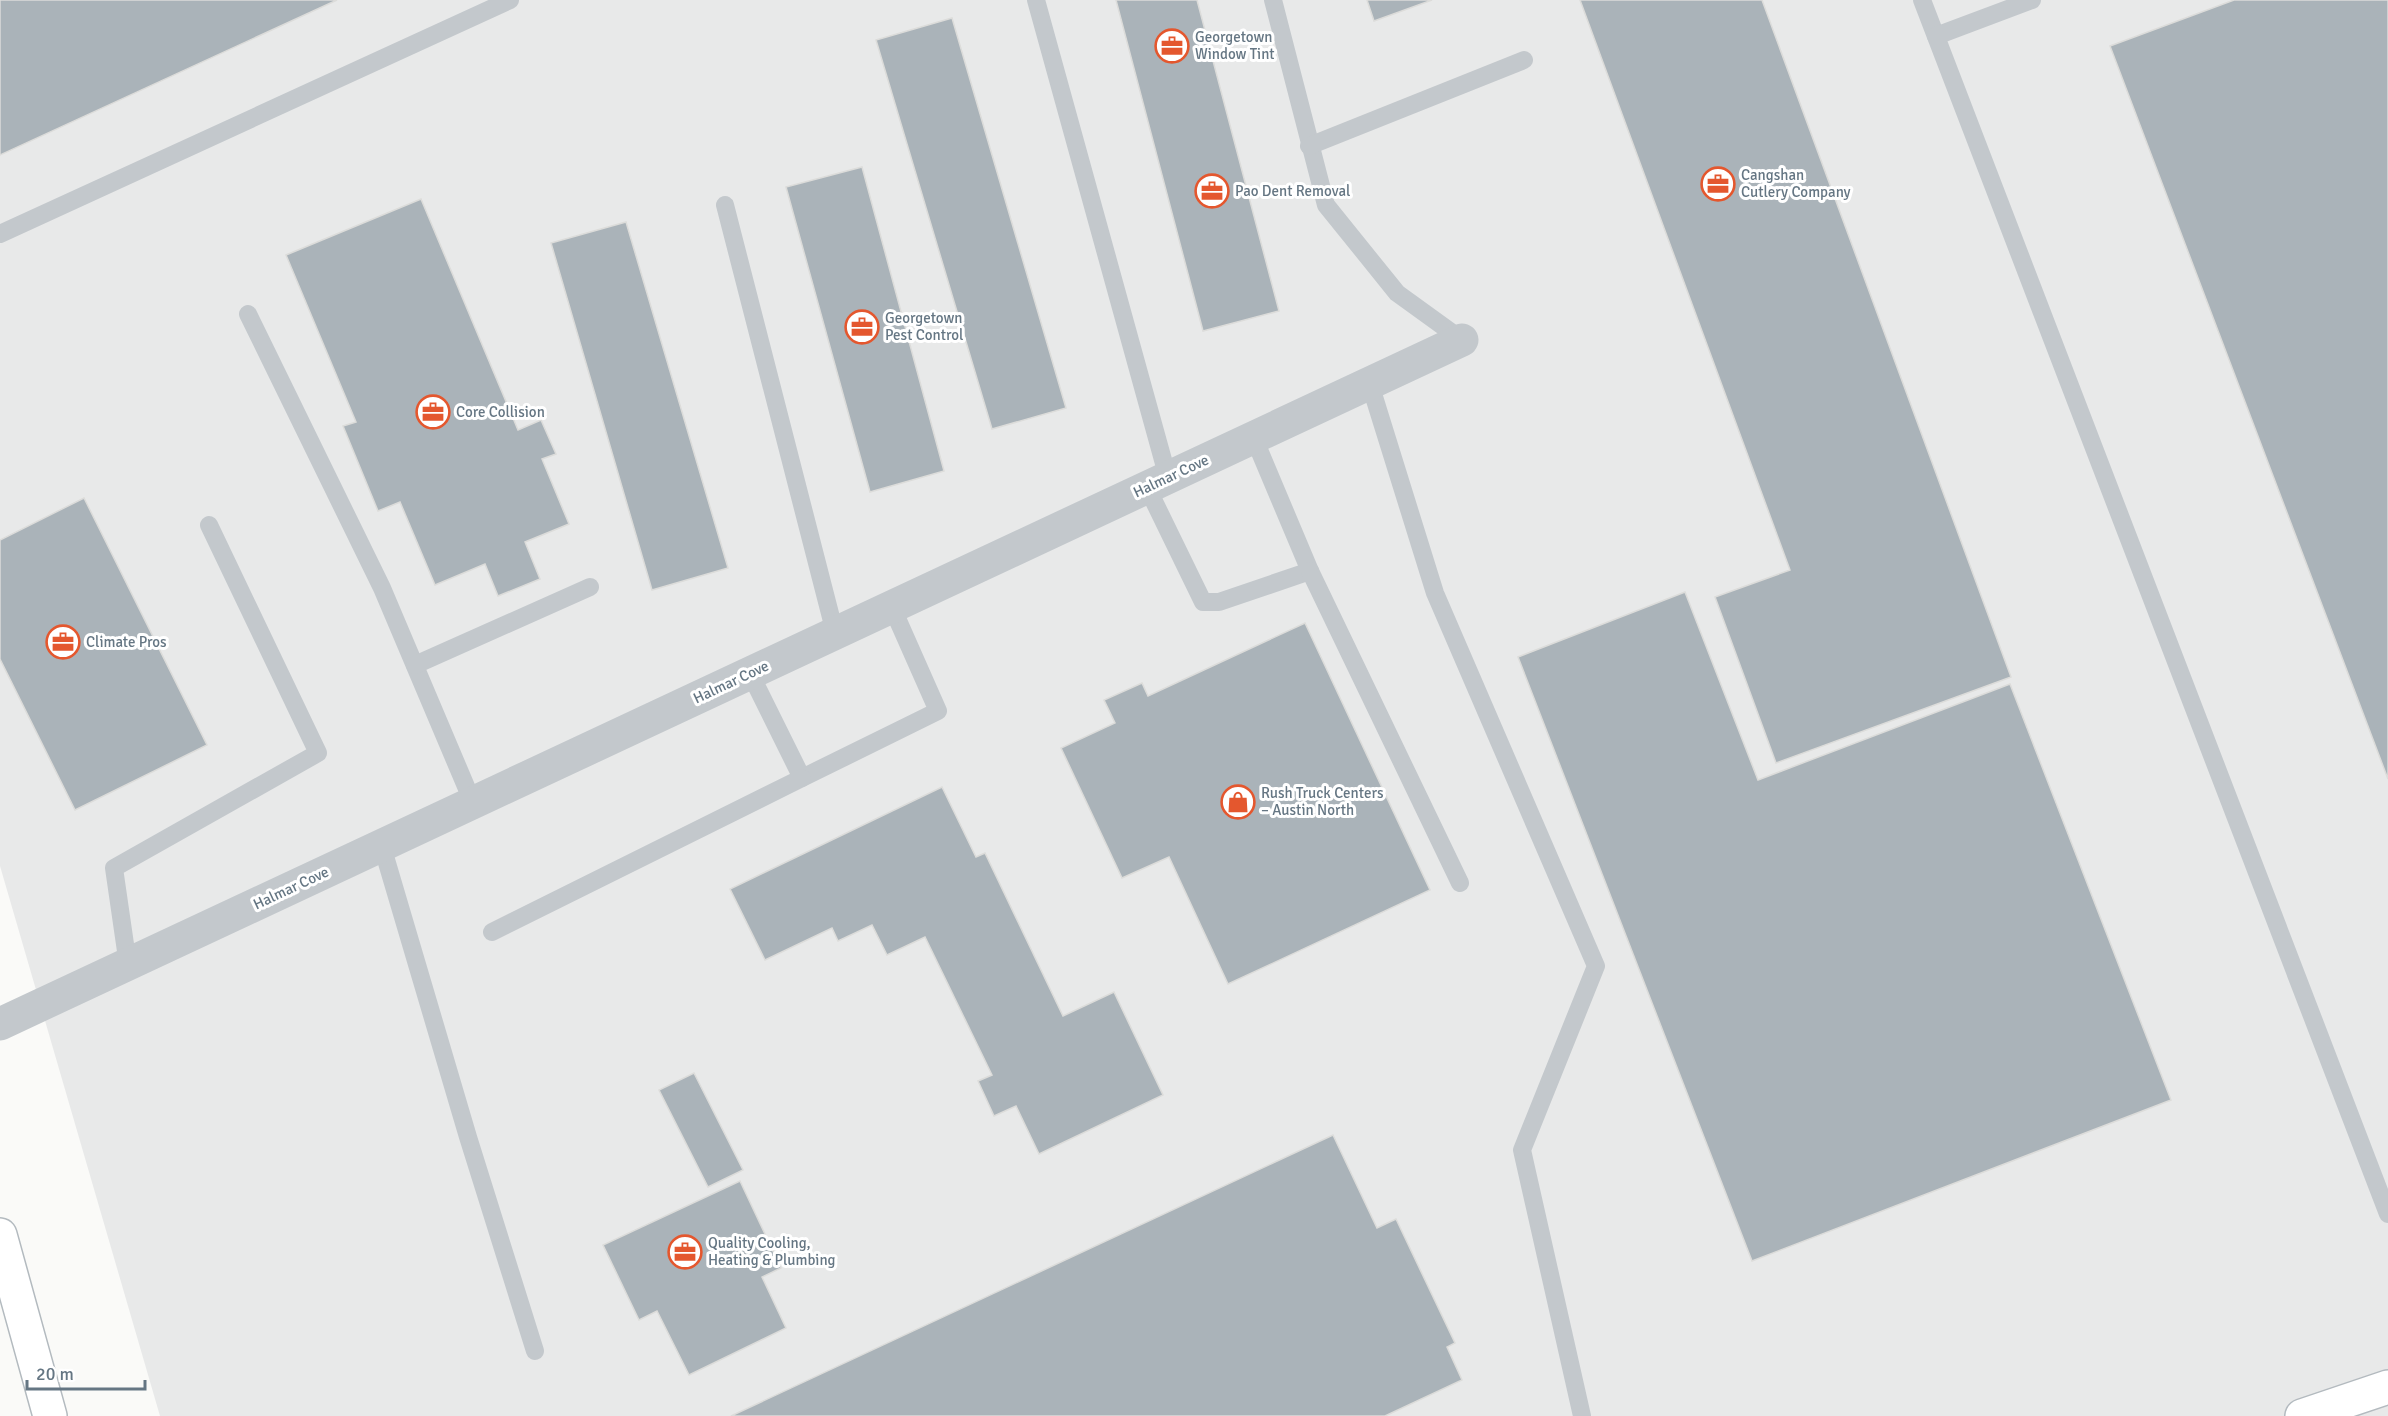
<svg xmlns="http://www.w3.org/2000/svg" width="2388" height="1416" font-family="Signika,sans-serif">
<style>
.built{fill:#e8e9e9}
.building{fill:#aab3b9;stroke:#dcdcda;stroke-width:1.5}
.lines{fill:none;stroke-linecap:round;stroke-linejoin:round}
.secondary-casing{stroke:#b3babf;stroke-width:36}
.lane{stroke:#c3c8cc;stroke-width:18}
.street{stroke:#c3c8cc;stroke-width:33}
.secondary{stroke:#fff;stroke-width:33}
.labels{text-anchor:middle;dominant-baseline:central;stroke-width:6;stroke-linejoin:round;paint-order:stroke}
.poi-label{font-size:15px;fill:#657683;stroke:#fff;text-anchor:start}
.street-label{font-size:15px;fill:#657683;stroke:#fff}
</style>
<rect width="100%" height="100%" fill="#fafaf8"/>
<polygon class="built" points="0,0 2388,0 2388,1416 160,1416 0,866"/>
<g class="building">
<polygon points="0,0 337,0 0,155"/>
<polygon points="1116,0 1197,0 1279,311 1203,331"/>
<polygon points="1367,0 1432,0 1374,21"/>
<polygon points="1580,0 1762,0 2011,677 1776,763 1715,597 1790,570"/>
<polygon points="2234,0 2388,0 2388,779 2110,46"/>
<polygon points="952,18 1066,408 992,429 876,40"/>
<polygon points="862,167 944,471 870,492 786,187"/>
<polygon points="421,199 518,430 541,420 556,454 542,459 569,524 525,542 540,579 498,596 485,564 435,585 400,502 378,511 343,426 356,422 286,255"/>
<polygon points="626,222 728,568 652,590 551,243"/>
<polygon points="84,498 207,745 75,810 0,659 0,540"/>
<polygon points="1685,592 1758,780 2010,684 2171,1100 1752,1261 1518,657"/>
<polygon points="1305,623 1430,890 1228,984 1169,857 1122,878 1061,748 1115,723 1104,700 1142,683 1148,696"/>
<polygon points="942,787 976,857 985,853 1063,1016 1114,992 1163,1095 1039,1154 1016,1106 994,1116 978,1081 992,1075 925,937 887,955 872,925 838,941 832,928 765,960 730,889"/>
<polygon points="694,1073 743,1170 708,1187 659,1090"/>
<polygon points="1333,1135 1377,1228 1396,1219 1455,1343 1447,1347 1462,1380 1385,1416 731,1416"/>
<polygon points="740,1181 781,1268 762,1277 786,1328 689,1375 657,1311 639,1320 603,1245"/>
</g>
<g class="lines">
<defs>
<g id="secondary">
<polyline points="0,1235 50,1416"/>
<polyline points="2302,1416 2388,1387"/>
</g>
</defs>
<use href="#secondary" class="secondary-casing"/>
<g class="lane">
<polyline points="1036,0 1168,478"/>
<polyline points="1273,0 1326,205 1397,293 1462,340"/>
<polyline points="1922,0 2388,1214"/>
<polyline points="1936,36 2032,0"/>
<polyline points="1309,146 1524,60"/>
<polyline points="725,205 835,633"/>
<polyline points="0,234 510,0"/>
<polyline points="248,314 382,588 473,803"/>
<polyline points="1370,384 1435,593 1596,966 1522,1150 1582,1416"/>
<polyline points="1147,487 1203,602 1219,602 1310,571 1254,438"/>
<polyline points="1310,571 1460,883"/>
<polyline points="415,665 590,587"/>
<polyline points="750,673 802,778 938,711 892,607"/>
<polyline points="382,846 468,1137 535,1351"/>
<polyline points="492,932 802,778"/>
<polyline points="128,965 114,868 318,753 209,525"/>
</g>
<polyline class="street" points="0,1024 1462,340"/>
<use href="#secondary" class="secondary"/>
</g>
<defs>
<symbol id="office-ring" viewBox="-11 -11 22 22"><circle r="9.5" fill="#fff" stroke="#e4572e" stroke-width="1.5"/><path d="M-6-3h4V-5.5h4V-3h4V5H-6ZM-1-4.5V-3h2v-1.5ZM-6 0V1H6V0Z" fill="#e4572e"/></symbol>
<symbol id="shop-ring" viewBox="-11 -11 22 22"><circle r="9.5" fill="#fff" stroke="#e4572e" stroke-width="1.5"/><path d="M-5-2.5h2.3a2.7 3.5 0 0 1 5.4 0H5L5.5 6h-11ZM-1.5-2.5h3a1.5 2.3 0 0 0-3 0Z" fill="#e4572e"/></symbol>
</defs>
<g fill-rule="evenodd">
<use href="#office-ring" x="1153" y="27" width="38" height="38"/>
<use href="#office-ring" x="1699" y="165" width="38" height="38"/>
<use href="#office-ring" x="1193" y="172" width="38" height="38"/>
<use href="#office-ring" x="843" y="308" width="38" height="38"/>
<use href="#office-ring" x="414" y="393" width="38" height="38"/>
<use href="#office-ring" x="44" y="623" width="38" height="38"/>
<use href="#shop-ring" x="1219" y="783" width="38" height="38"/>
<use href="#office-ring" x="666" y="1233" width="38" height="38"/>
</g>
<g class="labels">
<g class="poi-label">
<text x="1195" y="37">Georgetown<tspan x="1195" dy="17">Window Tint</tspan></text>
<text x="1741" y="175">Cangshan<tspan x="1741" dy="17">Cutlery Company</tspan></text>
<text x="1235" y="191">Pao Dent Removal</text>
<text x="885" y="318">Georgetown<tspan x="885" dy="17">Pest Control</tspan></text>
<text x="456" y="412">Core Collision</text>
<text x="86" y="642">Climate Pros</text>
<text x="1261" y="793">Rush Truck Centers<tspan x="1261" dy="17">– Austin North</tspan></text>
<text x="708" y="1243">Quality Cooling,<tspan x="708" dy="17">Heating &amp; Plumbing</tspan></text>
</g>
<g class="street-label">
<text transform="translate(1171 476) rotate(-25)">Halmar Cove</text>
<text transform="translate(731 682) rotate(-25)">Halmar Cove</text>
<text transform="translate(291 888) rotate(-25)">Halmar Cove</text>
</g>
</g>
<path d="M27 1380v9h118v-9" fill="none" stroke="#657683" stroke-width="3"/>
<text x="36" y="1380" font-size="18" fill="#657683" stroke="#ffffff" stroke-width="4.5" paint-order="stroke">20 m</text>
</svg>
